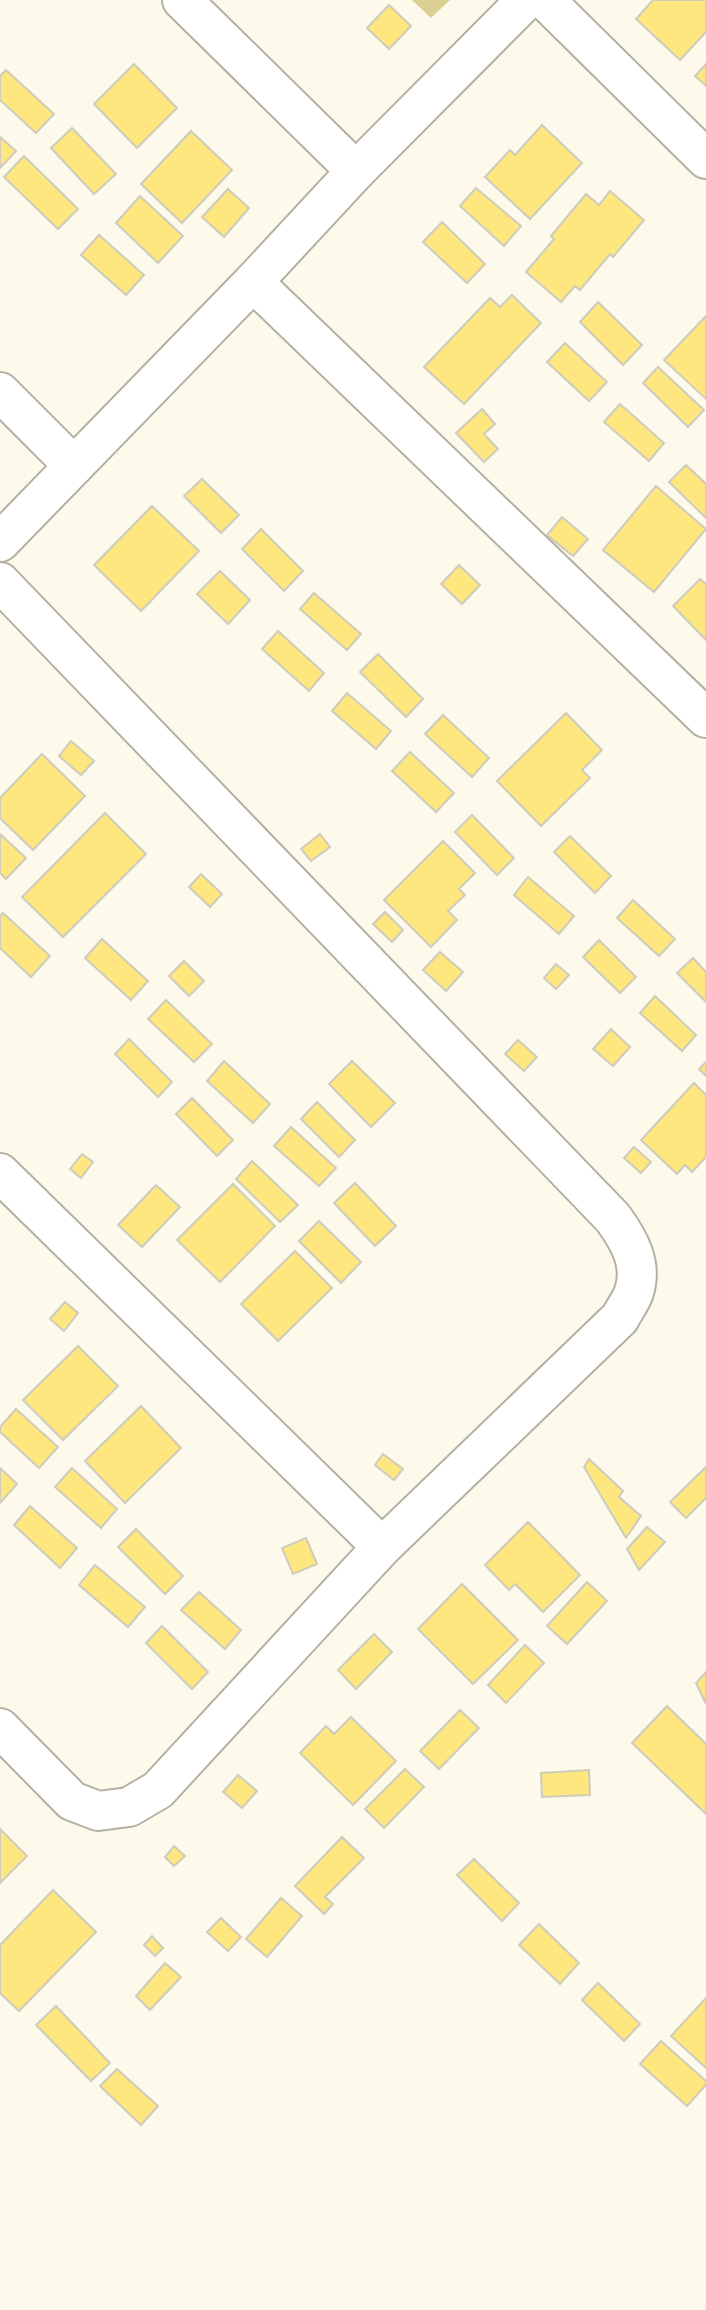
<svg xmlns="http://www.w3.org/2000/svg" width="706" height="2310" font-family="Quicksand,sans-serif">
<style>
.green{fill:#dccf93}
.building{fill:#fde77e;stroke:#cfccbd;stroke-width:2}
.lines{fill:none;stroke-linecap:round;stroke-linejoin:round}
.minor-casing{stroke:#b4b1a3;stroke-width:42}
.minor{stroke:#fff;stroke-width:38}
</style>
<rect width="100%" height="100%" fill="#fdfaeb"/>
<polygon class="green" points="412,0 450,0 431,18"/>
<g class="building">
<polygon points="653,0 706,0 706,32 680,60 636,19"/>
<polygon points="389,5 411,26 389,49 367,28"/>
<polygon points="134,64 177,108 137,148 94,104"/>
<polygon points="706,64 706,86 695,76"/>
<polygon points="6,70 54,114 36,133 0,100 0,76"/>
<polygon points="542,125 582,163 530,219 485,177 510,150 515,155"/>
<polygon points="72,128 116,174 94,194 51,148"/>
<polygon points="191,131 232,170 182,223 141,184"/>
<polygon points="0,137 16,151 0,168"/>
<polygon points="24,156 78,209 58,229 4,177"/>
<polygon points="476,188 521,226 504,246 460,206"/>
<polygon points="228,189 249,208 224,237 202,217"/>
<polygon points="610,191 644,220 613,257 610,254 580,290 575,286 561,302 526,272 554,239 551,236 586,194 599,205"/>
<polygon points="140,196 183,236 158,263 116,223"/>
<polygon points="442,222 485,264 467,283 423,242"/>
<polygon points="99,235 144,275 126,295 81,255"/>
<polygon points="512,295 541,323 464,404 424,367 490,298 500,307"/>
<polygon points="598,302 642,345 623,365 580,322"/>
<polygon points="706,316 706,399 664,360"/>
<polygon points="565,343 607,382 589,401 547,362"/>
<polygon points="658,367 704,410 688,427 643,383"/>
<polygon points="620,404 664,443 649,461 604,422"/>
<polygon points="482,409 495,424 484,434 498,449 484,462 456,433"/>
<polygon points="686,465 706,484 706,518 669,482"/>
<polygon points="202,479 239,515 221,533 184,496"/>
<polygon points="656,486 706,529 654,592 603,550"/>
<polygon points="152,506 199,551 141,611 94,565"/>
<polygon points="562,517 588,539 573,556 547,535"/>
<polygon points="261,529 303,571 284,591 242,549"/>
<polygon points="459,565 480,585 462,604 441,584"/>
<polygon points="220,571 250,600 228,624 197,594"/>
<polygon points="700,579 706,584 706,640 673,606"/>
<polygon points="314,593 361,634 347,650 300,609"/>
<polygon points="278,631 324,673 309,691 262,649"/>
<polygon points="378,654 423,699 406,717 360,672"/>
<polygon points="347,693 391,731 376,749 332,711"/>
<polygon points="566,713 602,750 582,770 590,778 541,826 497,781"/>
<polygon points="443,715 489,758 472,777 425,734"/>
<polygon points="71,741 94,761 81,775 59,756"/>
<polygon points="410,752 454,793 436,812 392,771"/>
<polygon points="42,754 85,796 33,850 0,818 0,798"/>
<polygon points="105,813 146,854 63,937 22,897"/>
<polygon points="472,815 514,858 497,875 455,832"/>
<polygon points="0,834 26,858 6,879 0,873"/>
<polygon points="320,834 330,847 311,861 301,849"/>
<polygon points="570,836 611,876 595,893 554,852"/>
<polygon points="443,841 475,873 459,889 465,895 448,911 457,920 431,947 384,900"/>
<polygon points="201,874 222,894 210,907 189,887"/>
<polygon points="528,877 574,916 559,934 514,895"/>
<polygon points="633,900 675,939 659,956 617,918"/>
<polygon points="385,912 403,930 392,942 373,924"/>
<polygon points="3,913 50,956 31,977 0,948 0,916"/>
<polygon points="102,939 148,981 131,1000 85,958"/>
<polygon points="599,940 636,977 620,993 583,957"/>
<polygon points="440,952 463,972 446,991 423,970"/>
<polygon points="693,958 706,972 706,1002 677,973"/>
<polygon points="184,961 204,981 189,996 169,976"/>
<polygon points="556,964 569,975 556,989 544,978"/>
<polygon points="655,996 696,1035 682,1051 640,1013"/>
<polygon points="166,1000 212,1044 194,1062 148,1019"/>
<polygon points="611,1029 630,1047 613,1066 593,1049"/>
<polygon points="129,1039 172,1082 158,1097 115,1054"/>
<polygon points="518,1040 537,1057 524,1071 505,1054"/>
<polygon points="224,1061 270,1104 253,1123 207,1081"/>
<polygon points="352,1061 395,1103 371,1127 329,1084"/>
<polygon points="706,1062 706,1076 699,1069"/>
<polygon points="694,1083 706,1095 706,1157 692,1172 685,1165 677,1174 641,1140"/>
<polygon points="192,1098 233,1140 217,1156 176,1114"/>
<polygon points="317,1102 355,1140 339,1157 301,1119"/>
<polygon points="291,1127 336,1168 319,1186 274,1146"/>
<polygon points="634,1147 651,1162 641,1173 624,1158"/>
<polygon points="82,1154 93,1162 81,1178 70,1169"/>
<polygon points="252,1161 298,1205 280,1222 236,1179"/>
<polygon points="355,1183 396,1226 375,1246 334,1203"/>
<polygon points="233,1184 275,1226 220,1282 177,1240"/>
<polygon points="156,1185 180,1207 142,1247 118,1225"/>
<polygon points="319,1221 361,1262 341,1283 299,1241"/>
<polygon points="295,1251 332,1288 278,1341 241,1304"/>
<polygon points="65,1302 78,1313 64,1331 50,1319"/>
<polygon points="78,1346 118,1386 63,1440 23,1400"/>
<polygon points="141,1406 181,1448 125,1503 85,1461"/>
<polygon points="16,1409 58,1447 39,1468 0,1432 0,1427"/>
<polygon points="383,1454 403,1469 394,1480 375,1465"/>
<polygon points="589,1459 623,1491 619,1497 641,1516 626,1538 584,1467"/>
<polygon points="706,1467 706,1498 686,1518 670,1502"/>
<polygon points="0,1468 17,1484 0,1503"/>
<polygon points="72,1468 117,1509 101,1528 55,1487"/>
<polygon points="30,1506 77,1548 60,1568 14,1525"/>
<polygon points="528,1522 580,1575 543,1612 515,1584 509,1590 485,1565"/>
<polygon points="647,1527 665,1542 639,1570 627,1549"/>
<polygon points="136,1529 183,1576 165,1594 118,1547"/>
<polygon points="306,1538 317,1564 293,1574 282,1548"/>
<polygon points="95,1565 145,1607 128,1627 79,1585"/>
<polygon points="587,1582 607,1601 567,1644 547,1626"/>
<polygon points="462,1584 518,1640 473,1684 418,1629"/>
<polygon points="199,1592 241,1630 225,1649 181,1610"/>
<polygon points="162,1626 208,1672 192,1689 146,1643"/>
<polygon points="374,1634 392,1652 356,1689 338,1670"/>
<polygon points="525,1645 544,1663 506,1703 488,1685"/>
<polygon points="706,1672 706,1704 696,1683"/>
<polygon points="667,1706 706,1744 706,1814 632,1743"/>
<polygon points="460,1710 479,1728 439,1769 420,1751"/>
<polygon points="351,1717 396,1761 353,1805 300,1753 326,1726 334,1734"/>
<polygon points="405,1769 424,1787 384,1828 365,1809"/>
<polygon points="589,1770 590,1795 542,1797 541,1773"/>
<polygon points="238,1775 257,1791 242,1808 223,1792"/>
<polygon points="0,1829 27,1856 0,1883"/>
<polygon points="342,1837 364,1858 325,1897 333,1904 324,1914 295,1886"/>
<polygon points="174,1846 185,1856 174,1866 165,1857"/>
<polygon points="474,1859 519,1903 502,1921 457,1875"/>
<polygon points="53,1890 96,1932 19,2011 0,1993 0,1945"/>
<polygon points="281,1898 302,1916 267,1957 246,1939"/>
<polygon points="221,1918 241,1937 228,1951 207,1932"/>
<polygon points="539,1924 579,1963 560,1984 519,1945"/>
<polygon points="152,1936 163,1948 155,1956 144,1945"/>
<polygon points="165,1963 181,1977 150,2010 136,1996"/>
<polygon points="598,1983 640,2024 624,2041 582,2000"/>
<polygon points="706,1998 706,2068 671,2036"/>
<polygon points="56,2006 110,2063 91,2081 36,2025"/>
<polygon points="661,2041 706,2081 706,2085 687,2106 640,2064"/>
<polygon points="117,2069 158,2106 141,2125 100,2086"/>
</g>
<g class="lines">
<defs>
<g id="minor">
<polyline points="182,0 356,171"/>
<polyline points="545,0 706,159"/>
<polyline points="253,282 706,718"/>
<polyline points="0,392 74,466"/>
<polyline points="0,542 253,282 356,171 526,0"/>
<path d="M0 582 613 1218C629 1240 643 1264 634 1292 631 1301 624 1310 620 1318L382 1547 158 1790 129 1807 98 1811 72 1801 0 1728"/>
<polyline points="0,1173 382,1547"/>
</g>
</defs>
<use href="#minor" class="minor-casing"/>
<use href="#minor" class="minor"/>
</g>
</svg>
